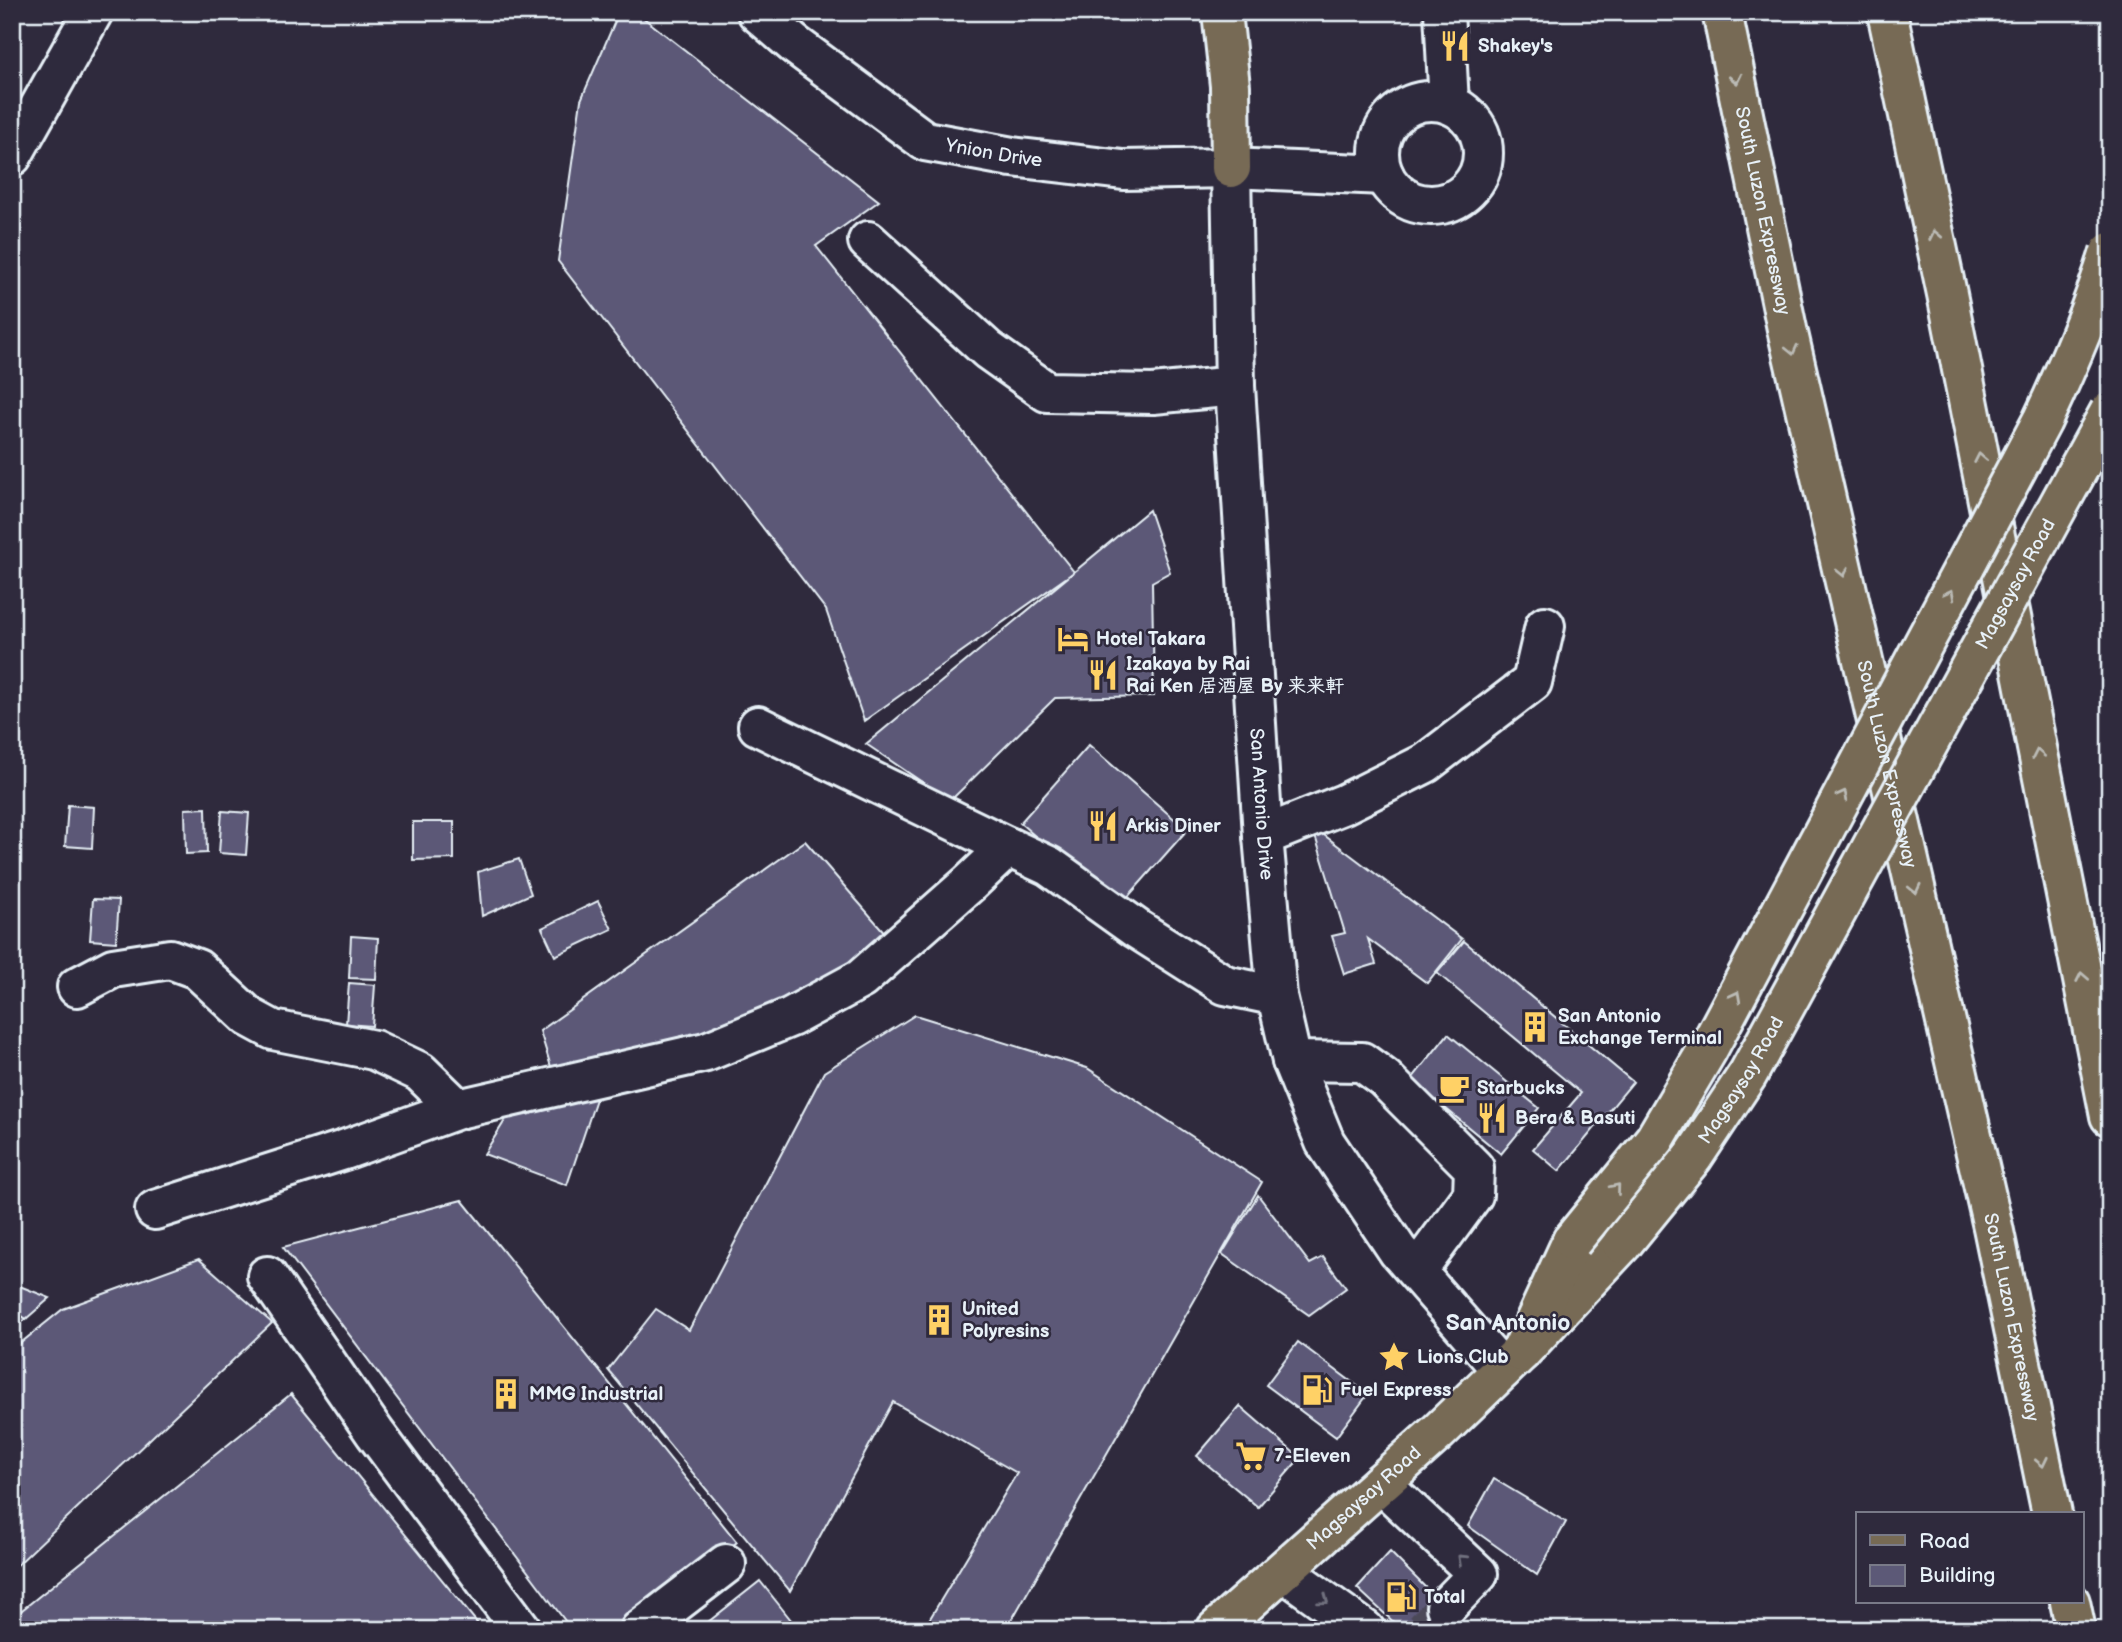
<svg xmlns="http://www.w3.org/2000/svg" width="2122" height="1642" font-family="'Balsamiq Sans','LXGW WenKai TC',sans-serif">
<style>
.building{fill:#5c5977;stroke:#e8f1f8;stroke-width:2}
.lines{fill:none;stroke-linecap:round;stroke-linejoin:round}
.minor-tunnel{stroke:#4b4859;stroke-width:38;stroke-dasharray:38 19;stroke-linecap:butt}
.minor-casing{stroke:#e8f1f8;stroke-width:44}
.major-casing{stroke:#e8f1f8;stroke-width:44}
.highway-casing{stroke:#e8f1f8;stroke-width:44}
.minor{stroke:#2f2a3d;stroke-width:38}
.major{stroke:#776a54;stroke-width:38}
.highway{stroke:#776a54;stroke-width:38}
.major-bridge-casing{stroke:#e8f1f8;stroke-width:44;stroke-linecap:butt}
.highway-bridge-casing{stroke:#e8f1f8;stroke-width:44;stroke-linecap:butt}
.major-bridge{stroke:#776a54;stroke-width:38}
.highway-bridge{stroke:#776a54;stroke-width:38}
.oneway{stroke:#bbbbb6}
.oneway2{stroke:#70707e}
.labels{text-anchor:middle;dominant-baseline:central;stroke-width:5;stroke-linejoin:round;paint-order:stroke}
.poi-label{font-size:19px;font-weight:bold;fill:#e8f1f8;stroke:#2f2a3d;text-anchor:start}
.street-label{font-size:19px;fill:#e8f1f8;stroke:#2f2a3d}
.quarter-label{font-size:23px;font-weight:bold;fill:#e8f1f8;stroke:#2f2a3d}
</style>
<rect width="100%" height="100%" fill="#2f2a3d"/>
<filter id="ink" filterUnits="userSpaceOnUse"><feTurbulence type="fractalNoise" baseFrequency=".0143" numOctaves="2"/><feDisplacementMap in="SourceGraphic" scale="14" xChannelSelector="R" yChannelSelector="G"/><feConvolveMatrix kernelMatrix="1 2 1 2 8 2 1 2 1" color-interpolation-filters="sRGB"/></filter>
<g filter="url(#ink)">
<g class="building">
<polygon points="619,12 636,12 879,201 816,246 1074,572 864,721 826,610 558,261 581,100"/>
<polygon points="1149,510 1170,572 1152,582 1154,696 1055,698 950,801 866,744"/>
<polygon points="1089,745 1187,830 1118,908 1020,823"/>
<polygon points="68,805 94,807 92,848 65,846"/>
<polygon points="206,808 207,853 186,854 185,809"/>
<polygon points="222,811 249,813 246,855 219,853"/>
<polygon points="413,822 454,822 454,859 413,860"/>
<polygon points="1312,826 1462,939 1427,983 1368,939 1376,964 1344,974 1332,936 1345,933"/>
<polygon points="805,841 893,942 725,1033 552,1070 540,1031"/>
<polygon points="519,859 531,894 482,916 478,872"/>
<polygon points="93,899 119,900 116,942 90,940"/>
<polygon points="598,901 612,929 555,956 542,928"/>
<polygon points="351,936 378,938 376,979 349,978"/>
<polygon points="1464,941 1633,1082 1559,1171 1533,1149 1581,1093 1437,973"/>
<polygon points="349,983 375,985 372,1026 346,1024"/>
<polygon points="915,1015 1087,1068 1262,1182 1006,1630 923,1630 1017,1473 893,1402 790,1591 608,1370 656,1309 689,1330 824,1072"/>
<polygon points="1448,1034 1539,1108 1501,1154 1411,1080"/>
<polygon points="599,1090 567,1185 484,1154 516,1103"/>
<polygon points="1258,1195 1310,1264 1323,1257 1346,1288 1309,1315 1222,1254"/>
<polygon points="462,1200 737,1542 626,1630 572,1630 283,1247"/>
<polygon points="199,1259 272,1323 12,1570 12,1350 63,1309"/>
<polygon points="12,1283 50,1298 26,1319 12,1309"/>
<polygon points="12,1309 26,1319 12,1330"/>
<polygon points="1298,1342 1368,1394 1336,1437 1266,1385"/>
<polygon points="291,1394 483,1630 12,1630 12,1618"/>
<polygon points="1240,1406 1300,1458 1258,1507 1197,1456"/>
<polygon points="1494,1479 1566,1522 1537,1575 1468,1526"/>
<polygon points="1390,1552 1468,1630 1402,1630 1357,1588"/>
<polygon points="760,1581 799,1630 698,1630"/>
</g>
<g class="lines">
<polyline class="minor-tunnel" points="1424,1630 1446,1607"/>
<defs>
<g id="minor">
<path id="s1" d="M757 12 794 44 925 141 1012 157 1123 170 1231 168 1384 175"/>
<polyline points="1444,12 1449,104"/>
<circle cx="1431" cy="153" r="52"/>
<polyline points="12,156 93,12"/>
<path id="s2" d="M1231 168 1235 386 1263 836 1277 996 1292 1061 1325 1142 1398 1251 1502 1370"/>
<polyline points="868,241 988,350 1047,392 1153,394 1235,386"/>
<polyline points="758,726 1008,847"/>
<polyline points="1263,836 1344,804 1426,763 1532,682 1545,626"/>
<polyline points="77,987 113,968 170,959 197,969 249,1017 273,1030 374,1050 420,1072 458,1109 344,1150 155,1210"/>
<polyline points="1292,1061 1362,1062 1384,1078 1474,1168 1473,1195 1417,1271"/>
<polyline points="458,1109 706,1052 791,1017 861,979 970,883 1008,847 1049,866 1137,929 1225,985 1277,996"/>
<polyline points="267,1276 375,1433 522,1630"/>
<polyline points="1381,1483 1478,1574 1446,1607"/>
<polyline points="1283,1571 1365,1630"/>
<polyline points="640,1630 726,1564"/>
</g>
<g id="major">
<path id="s3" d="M1216 1630 1437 1433 1521 1352 1622 1244"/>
</g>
<g id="highway">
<polyline points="1222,12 1230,86 1231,168"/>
<path id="s4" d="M1722 12 1787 329 1993 1227 2052 1514"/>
<polyline points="1887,12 1947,294 2110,1116"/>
<polyline points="1521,1352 1572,1241"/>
<polyline points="2070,1602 2076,1630"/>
</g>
</defs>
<use href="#minor" class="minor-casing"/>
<use href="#major" class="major-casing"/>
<use href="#highway" class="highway-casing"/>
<use href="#minor" class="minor"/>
<use href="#major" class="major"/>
<use href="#highway" class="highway"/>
<defs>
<g id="major-bridge">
<path id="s5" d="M1622 1244 1693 1157 1748 1074 2110 411"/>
</g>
<path id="highway-bridge" d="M1572 1241 1655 1139 1708 1049 2042 421C2068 366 2092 311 2110 252"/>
</defs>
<use href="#major-bridge" class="major-bridge-casing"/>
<use href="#highway-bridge" class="highway-bridge-casing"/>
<use href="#major-bridge" class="major-bridge"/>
<use href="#highway-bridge" class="highway-bridge"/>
</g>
<defs><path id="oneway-chevron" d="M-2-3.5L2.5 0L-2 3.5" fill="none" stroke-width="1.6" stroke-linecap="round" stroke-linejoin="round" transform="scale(1.75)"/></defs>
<g class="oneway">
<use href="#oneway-chevron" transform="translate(1736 79) rotate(78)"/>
<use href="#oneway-chevron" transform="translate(1935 235) rotate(-102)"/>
<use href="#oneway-chevron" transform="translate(1792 350) rotate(77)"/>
<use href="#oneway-chevron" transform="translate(1980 458) rotate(-101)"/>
<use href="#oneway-chevron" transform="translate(1843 572) rotate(77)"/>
<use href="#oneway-chevron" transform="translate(1950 594) rotate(-62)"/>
<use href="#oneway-chevron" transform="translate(2038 754) rotate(-101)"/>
<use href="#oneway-chevron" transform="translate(1843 795) rotate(-62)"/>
<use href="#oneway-chevron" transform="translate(1915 889) rotate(77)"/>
<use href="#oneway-chevron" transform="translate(2082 977) rotate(-101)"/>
<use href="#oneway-chevron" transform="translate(1736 996) rotate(-62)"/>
<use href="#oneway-chevron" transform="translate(1616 1188) rotate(-50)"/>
<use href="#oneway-chevron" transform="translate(2042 1462) rotate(78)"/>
</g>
<g class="oneway2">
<use href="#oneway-chevron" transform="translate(1462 1559) rotate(-137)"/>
<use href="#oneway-chevron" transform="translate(1324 1600) rotate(36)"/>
</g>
</g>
<defs>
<symbol id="restaurant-bare" viewBox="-9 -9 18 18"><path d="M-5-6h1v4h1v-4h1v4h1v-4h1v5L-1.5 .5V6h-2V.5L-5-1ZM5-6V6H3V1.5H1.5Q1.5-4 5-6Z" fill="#ffd166" stroke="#2f2a3d" stroke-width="2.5" paint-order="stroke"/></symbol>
<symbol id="hotel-bare" viewBox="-9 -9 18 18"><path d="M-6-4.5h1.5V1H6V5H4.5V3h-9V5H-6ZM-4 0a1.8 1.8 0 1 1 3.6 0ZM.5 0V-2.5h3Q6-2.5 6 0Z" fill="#ffd166" stroke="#2f2a3d" stroke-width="2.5" paint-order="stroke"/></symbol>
<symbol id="building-bare" viewBox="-9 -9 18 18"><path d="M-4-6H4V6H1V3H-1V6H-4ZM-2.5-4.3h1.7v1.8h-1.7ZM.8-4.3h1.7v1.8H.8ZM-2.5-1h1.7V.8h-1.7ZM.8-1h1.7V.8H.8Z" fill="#ffd166" stroke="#2f2a3d" stroke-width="2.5" paint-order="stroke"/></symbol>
<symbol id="cafe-bare" viewBox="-9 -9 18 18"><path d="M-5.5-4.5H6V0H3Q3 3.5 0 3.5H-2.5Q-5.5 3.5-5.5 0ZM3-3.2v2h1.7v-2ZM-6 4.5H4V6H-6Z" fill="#ffd166" stroke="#2f2a3d" stroke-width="2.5" paint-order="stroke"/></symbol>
<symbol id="sight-bare" viewBox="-9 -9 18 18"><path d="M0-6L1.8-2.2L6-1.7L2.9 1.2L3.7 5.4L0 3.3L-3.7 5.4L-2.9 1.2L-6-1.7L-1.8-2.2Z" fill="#ffd166" stroke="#2f2a3d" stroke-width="2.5" paint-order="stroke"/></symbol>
<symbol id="fuel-bare" viewBox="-9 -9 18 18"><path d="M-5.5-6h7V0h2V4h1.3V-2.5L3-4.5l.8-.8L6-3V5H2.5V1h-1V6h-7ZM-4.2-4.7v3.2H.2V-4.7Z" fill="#ffd166" stroke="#2f2a3d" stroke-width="2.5" paint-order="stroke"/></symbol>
<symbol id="supermarket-bare" viewBox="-9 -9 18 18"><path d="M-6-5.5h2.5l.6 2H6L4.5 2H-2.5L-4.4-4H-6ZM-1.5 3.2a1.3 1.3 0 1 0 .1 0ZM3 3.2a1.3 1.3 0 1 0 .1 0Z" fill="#ffd166" stroke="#2f2a3d" stroke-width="2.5" paint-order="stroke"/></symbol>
</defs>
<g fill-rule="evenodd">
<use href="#restaurant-bare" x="1433" y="24" width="44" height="44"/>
<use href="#hotel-bare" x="1051" y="617" width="44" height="44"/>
<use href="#restaurant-bare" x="1081" y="653" width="44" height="44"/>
<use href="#restaurant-bare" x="1081" y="804" width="44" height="44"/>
<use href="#building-bare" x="1513" y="1005" width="44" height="44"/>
<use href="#cafe-bare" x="1432" y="1066" width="44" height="44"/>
<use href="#restaurant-bare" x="1470" y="1096" width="44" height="44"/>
<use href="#building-bare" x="917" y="1298" width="44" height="44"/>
<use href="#sight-bare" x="1372" y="1335" width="44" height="44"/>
<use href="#fuel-bare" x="1295" y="1368" width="44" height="44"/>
<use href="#building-bare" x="484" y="1372" width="44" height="44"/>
<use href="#supermarket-bare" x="1229" y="1434" width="44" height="44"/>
<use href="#fuel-bare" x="1379" y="1575" width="44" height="44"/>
</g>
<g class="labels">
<g class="poi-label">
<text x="1478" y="46">Shakey's</text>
<text x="1096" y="639">Hotel Takara</text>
<text x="1126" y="664">Izakaya by Rai<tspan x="1126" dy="22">Rai Ken 居酒屋 By 来来軒</tspan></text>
<text x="1126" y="826">Arkis Diner</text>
<text x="1558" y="1016">San Antonio<tspan x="1558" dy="22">Exchange Terminal</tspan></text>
<text x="1477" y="1088">Starbucks</text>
<text x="1515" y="1118">Bera &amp; Basuti</text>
<text x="962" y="1309">United<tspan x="962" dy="22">Polyresins</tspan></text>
<text x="1417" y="1357">Lions Club</text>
<text x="1340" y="1390">Fuel Express</text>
<text x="529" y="1394">MMG Industrial</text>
<text x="1274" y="1456">7-Eleven</text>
<text x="1424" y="1597">Total</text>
</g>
<g class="street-label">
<text stroke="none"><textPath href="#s1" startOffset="282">Ynion Drive</textPath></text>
<text stroke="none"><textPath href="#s4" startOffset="203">South Luzon Expressway</textPath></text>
<text stroke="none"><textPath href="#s5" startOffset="770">Magsaysay Road</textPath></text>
<text stroke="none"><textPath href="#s4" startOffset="770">South Luzon Expressway</textPath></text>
<text stroke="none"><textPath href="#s2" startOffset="637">San Antonio Drive</textPath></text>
<text stroke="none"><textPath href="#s5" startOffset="203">Magsaysay Road</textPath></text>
<text stroke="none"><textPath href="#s4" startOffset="1337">South Luzon Expressway</textPath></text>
<text stroke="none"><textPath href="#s3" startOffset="198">Magsaysay Road</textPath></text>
</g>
<g class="quarter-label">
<text x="1508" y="1323">San Antonio</text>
</g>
</g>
<rect width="2122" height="1642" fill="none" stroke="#2f2a3d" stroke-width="42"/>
<rect x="21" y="21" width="2080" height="1600" fill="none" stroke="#e8f1f8" stroke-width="2.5" filter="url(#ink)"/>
<rect x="1856" y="1512" width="228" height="91" fill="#2f2a3d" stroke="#797a88" stroke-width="2"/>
<rect x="1870" y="1535" width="35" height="10" fill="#776a54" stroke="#797a88" stroke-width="2"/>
<text x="1919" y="1548" font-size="21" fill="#e8f1f8">Road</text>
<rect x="1870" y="1565" width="35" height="21" fill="#5c5977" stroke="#797a88" stroke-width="2"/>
<text x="1919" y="1582" font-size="21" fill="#e8f1f8">Building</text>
</svg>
